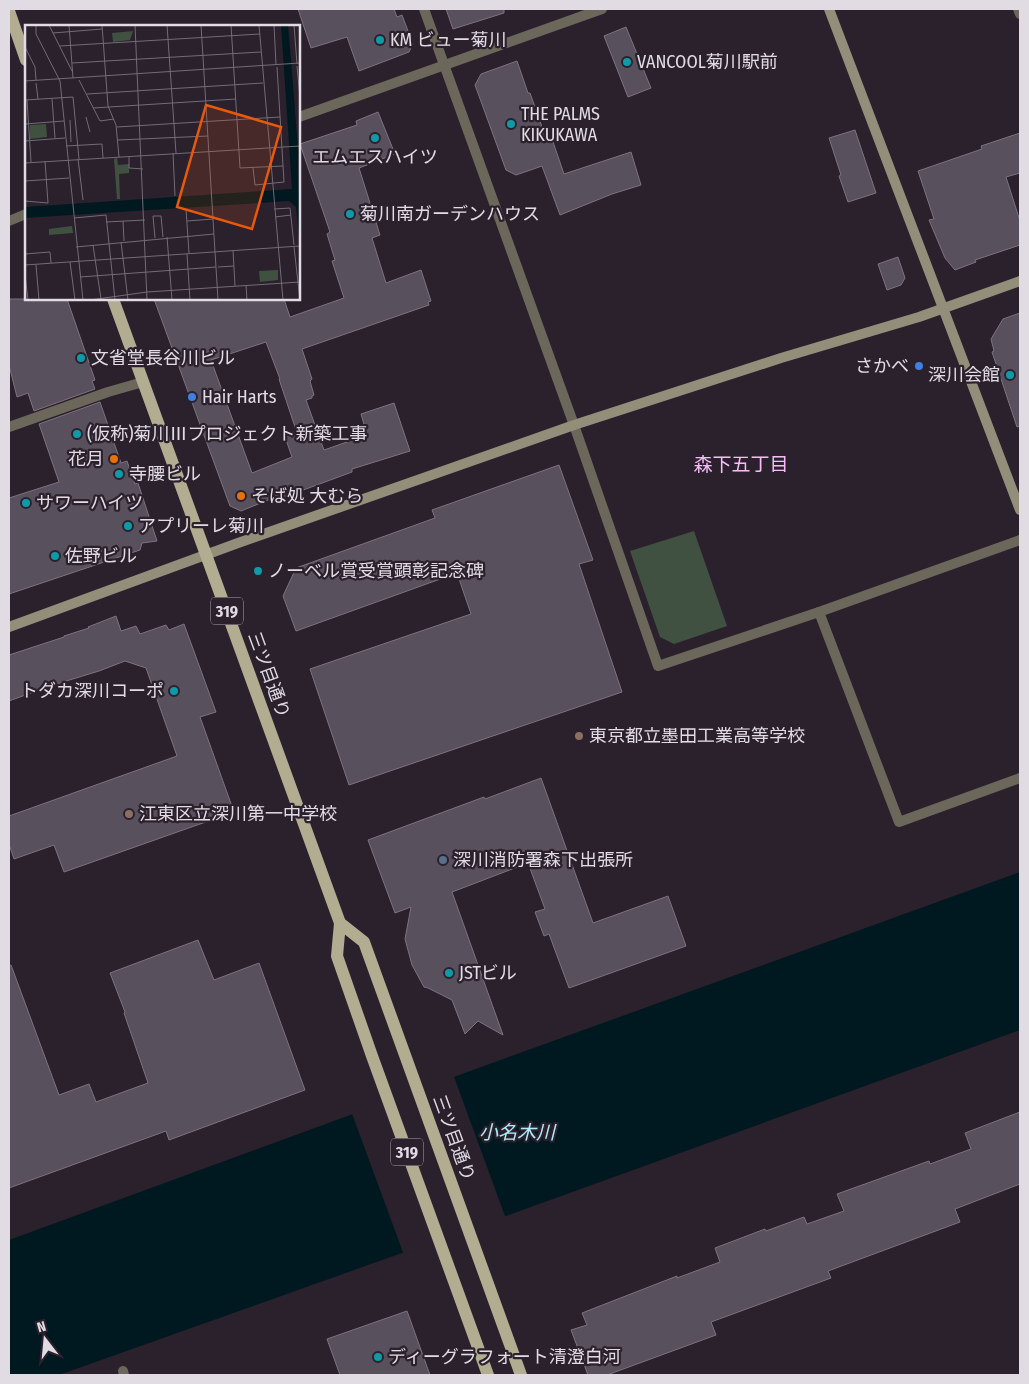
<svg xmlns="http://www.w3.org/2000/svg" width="1029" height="1384" font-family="'Fira Sans Condensed','Noto Sans JP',sans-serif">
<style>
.green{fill:#405041}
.water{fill:#001920}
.pier{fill:#2a212d}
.building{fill:#59505d;stroke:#7d7280;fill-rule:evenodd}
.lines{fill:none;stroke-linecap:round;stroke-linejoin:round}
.street{stroke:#6b685b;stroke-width:10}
.secondary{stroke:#938e79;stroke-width:10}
.primary{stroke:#b2ac91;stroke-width:12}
.culture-dot{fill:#0f9aa8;stroke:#2a212d;stroke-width:2}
.shop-dot{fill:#3f7fe0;stroke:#2a212d;stroke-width:2}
.food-dot{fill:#e8710a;stroke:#2a212d;stroke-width:2}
.education-dot{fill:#8d6e63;stroke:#2a212d;stroke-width:2}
.service-dot{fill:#5c6f8a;stroke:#2a212d;stroke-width:2}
.labels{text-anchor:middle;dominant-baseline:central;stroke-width:4.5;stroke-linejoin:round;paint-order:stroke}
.shield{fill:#2a212d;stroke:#aaa3ac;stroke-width:1}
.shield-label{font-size:16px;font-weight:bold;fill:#e1dbe3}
.poi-label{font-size:18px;fill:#e1dbe3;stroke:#2a212d;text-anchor:start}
.street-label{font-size:18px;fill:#e1dbe3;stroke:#2a212d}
.neighbourhood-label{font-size:19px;fill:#f7bdf7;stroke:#2a212d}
.water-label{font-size:19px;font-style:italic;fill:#b3eafb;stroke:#2a212d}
.inset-road{fill:none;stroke:#736b76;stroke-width:1}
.view{fill:#e8590c;fill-opacity:0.15;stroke:#e8590c;stroke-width:2.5}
.inset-edge{fill:none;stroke:#e1dbe3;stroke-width:2.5}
</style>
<rect width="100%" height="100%" fill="#2a212d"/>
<polygon class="green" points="694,531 727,626 674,644 660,637 630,551"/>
<polygon class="water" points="1020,872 1020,1030 506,1216 59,1375 9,1375 9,1240 462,1074"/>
<polygon class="pier" points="453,1074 506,1219 404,1255 351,1111"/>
<g class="building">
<polygon points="298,9 394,9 397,17 402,15 413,44 409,52 359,71 347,37 311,48"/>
<polygon points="446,9 504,9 504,13 453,29"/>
<polygon points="626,27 651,88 628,97 604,36"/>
<polygon points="517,61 528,93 530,93 546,138 551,136 564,174 631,152 641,185 612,194 560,215 542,166 516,175 506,170 475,85 481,74"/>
<path d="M378 112 395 154 359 168 380 235 372 238 386 283 421 270 431 301 428 302 429 305 302 349 312 379 310 381 314 395 312 396V398L306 400 324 450 367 435 361 414 394 403 410 451 352 469V472L279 499 278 496 241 511 230 506 154 299H284L290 317 344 298 332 261 335 260 327 234 330 232 300 144 357 125 356 121ZM266 342 280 379H279L297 433 285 437 292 457 252 473 211 360Z"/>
<polygon points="855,130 876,193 848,202 839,176 841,175 829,138"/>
<polygon points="1020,133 1020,173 1006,177 1020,221 1020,245 975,260 976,262 955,270 945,258 929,220 934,219 918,171 982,149 981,146"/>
<polygon points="898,257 905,278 901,285 887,290 878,264"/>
<polygon points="9,299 67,299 95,380 92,381 95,389 34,411 28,393 17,397 9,365"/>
<polygon points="1020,313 1020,426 1017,427 992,352 994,351 991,339 1003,319"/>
<polygon points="100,402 121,463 127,461 135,484 138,483 157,541 142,543 140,550 9,594 9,498 59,482 39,424"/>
<polygon points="559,465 593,560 579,564 622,692 349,785 310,669 471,614 457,573 296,631 283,596 296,568 435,518 432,510"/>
<polygon points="116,616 121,631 136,626 140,634 166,625 169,630 184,624 216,712 200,717 234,812 64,872 54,845 14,859 9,844 9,816 177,756 146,668 125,661 99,671 50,686 9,701 9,655 64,637 64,636 89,628 88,627"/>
<polygon points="541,778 593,923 668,896 686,946 569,988 549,934 544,936 535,912 545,909 528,863 452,892 503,1035 478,1021 465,1034 452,1000 428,988 424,987 412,965 405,939 411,907 395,913 368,840 484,797 485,799"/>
<polygon points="198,940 214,980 259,963 305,1090 169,1140 166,1131 9,1188 9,966 11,965 59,1095 89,1084 96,1102 148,1083 124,1013 125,1012 110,973"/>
<polygon points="1020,1112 1020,1184 955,1209 960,1222 828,1271 831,1278 711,1322 716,1335 607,1375 588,1375 571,1330 587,1325 582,1313 677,1276 677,1278 720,1262 715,1248 765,1229 766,1231 804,1217 807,1224 844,1211 837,1194 929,1161 930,1164 971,1149 965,1133"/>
<polygon points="407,1311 430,1375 340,1375 327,1339"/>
</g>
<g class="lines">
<g class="street">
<polyline points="424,9 574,425 658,666 819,612 1020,540"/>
<polyline points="1018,9 1020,14"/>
<polyline points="299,117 602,9"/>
<polyline points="9,221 26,214"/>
<polyline points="9,427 108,392 143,382"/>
<polyline points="819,612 899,822 1020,778"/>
<polyline points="123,1371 124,1375"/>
</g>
<g class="secondary">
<polyline points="829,9 1020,510"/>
<polyline points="9,627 238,543 574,425 781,358 919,317 1020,281"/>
</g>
<g class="primary">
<polyline points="9,11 26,60"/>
<polyline points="113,299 340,923 337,956 372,1056 488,1375"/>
<polyline points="340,923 364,942 521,1375"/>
</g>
</g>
<g class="culture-dot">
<circle cx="380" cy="40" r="5"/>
<circle cx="627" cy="62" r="5"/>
<circle cx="511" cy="124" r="5"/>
<circle cx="375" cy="138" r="5"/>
<circle cx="350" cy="214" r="5"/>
<circle cx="81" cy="358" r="5"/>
<circle cx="1010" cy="375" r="5"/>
<circle cx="77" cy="434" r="5"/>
<circle cx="119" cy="474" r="5"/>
<circle cx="26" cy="503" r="5"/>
<circle cx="128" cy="526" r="5"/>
<circle cx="55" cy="556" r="5"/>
<circle cx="258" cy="571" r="5"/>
<circle cx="174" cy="691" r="5"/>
<circle cx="449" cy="973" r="5"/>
<circle cx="378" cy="1357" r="5"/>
</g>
<g class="shop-dot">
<circle cx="919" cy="366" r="5"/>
<circle cx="192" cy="397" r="5"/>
</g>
<g class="food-dot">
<circle cx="114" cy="459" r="5"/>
<circle cx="241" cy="496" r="5"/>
</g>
<g class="education-dot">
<circle cx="579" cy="736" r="5"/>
<circle cx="129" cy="814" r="5"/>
</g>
<circle class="service-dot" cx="443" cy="860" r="5"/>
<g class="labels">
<g class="shield">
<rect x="211" y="597.5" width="32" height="27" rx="4"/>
<rect x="391" y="1138.5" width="32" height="27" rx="4"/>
</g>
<g class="shield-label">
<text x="227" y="611">319</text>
<text x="407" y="1152">319</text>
</g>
<g class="poi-label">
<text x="390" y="40">KM ビュー菊川</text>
<text x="637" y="62">VANCOOL菊川駅前</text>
<text x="521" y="114">THE PALMS<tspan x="521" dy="21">KIKUKAWA</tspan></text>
<text x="375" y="157" text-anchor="middle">エムエスハイツ</text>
<text x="360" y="214">菊川南ガーデンハウス</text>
<text x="91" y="358">文省堂長谷川ビル</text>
<text x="909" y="366" text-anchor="end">さかべ</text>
<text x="1000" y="375" text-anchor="end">深川会館</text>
<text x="202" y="397">Hair Harts</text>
<text x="87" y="434">(仮称)菊川Ⅲプロジェクト新築工事</text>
<text x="104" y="459" text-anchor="end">花月</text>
<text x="129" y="474">寺腰ビル</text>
<text x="251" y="496">そば処 大むら</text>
<text x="36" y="503">サワーハイツ</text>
<text x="138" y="526">アプリーレ菊川</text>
<text x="65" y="556">佐野ビル</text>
<text x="268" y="571">ノーベル賞受賞顕彰記念碑</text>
<text x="164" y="691" text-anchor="end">トダカ深川コーポ</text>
<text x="589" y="736">東京都立墨田工業高等学校</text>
<text x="139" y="814">江東区立深川第一中学校</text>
<text x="453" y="860">深川消防署森下出張所</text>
<text x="459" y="973">JSTビル</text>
<text x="388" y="1357">ディーグラフォート清澄白河</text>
</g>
<g class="street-label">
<text transform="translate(269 675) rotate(70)">三ツ目通り</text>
<text transform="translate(454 1138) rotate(70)">三ツ目通り</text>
</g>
<g class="neighbourhood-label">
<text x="741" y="464">森下五丁目</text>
</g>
<g class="water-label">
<text x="517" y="1132">小名木川</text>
</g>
</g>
<g transform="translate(25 25)">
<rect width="275" height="275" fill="#2a212d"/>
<path d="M108 6 105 15 88 17 87 8ZM21 99 22 112 5 114V100ZM92 133 93 140 104 139V148L94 149 95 174H92L89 134ZM47 201 48 208 24 210V204ZM253 245V255L235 257 234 246Z" fill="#405041"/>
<path d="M256 0H263L266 34 273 124 275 222 271 182 264 176 0 193V182L267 164Z" fill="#001920"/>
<path class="inset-road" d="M11 0V9L35 56 58 275M24 0 47 46M44 0 48 53M77 0 83 81 91 100 94 132M110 0 122 275M142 0 151 128M176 0 193 275M206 0 215 143 258 141M234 0 258 275M249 0 251 40M269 0 272 39M28 8 77 4M35 21 235 9M0 22 10 42 11 55M47 38 236 27M272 41 275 73M54 55 75 96 89 94M0 56 275 38M11 58 13 74M62 69 238 58M27 74 30 113M0 75 48 72 54 134M2 75 6 137M68 83 211 74M61 92 65 107M45 95 46 117M0 99 39 96M92 102 255 92M93 115 183 111M0 116 40 113M41 121 77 119 78 133M148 128 150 171M104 131V143L118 144M53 134 58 175M0 138 275 121M228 143 230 160 259 157 252 42M0 156 44 153M0 176 23 178 20 136M161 184 164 228M249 184 265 183 269 220M250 192 266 190M49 193 81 190 90 275M98 196 99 216M162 196 188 194M81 197 120 195M142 212 147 275M130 213 128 191H136L138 212M96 217 103 275M68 220 76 274M51 222 189 209M269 222 275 275M208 225 210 261M0 229 25 227 26 238M162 229 165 275M45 237 50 275M0 240 275 221M11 240 14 275M193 242 209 241M0 250 3 275M55 252 191 242M221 260 222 275M65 275 122 267 275 257"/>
<path class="view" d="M181 80 256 102 227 204 152 182Z"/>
<rect width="275" height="275" class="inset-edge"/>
</g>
<rect width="1029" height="1384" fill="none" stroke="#e1dbe3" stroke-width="20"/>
<g transform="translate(45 1339) rotate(344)" stroke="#2a212d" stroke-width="4" paint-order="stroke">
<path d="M0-4L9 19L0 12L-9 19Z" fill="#e1dbe3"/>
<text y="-8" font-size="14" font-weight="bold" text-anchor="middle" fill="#e1dbe3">N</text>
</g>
</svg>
